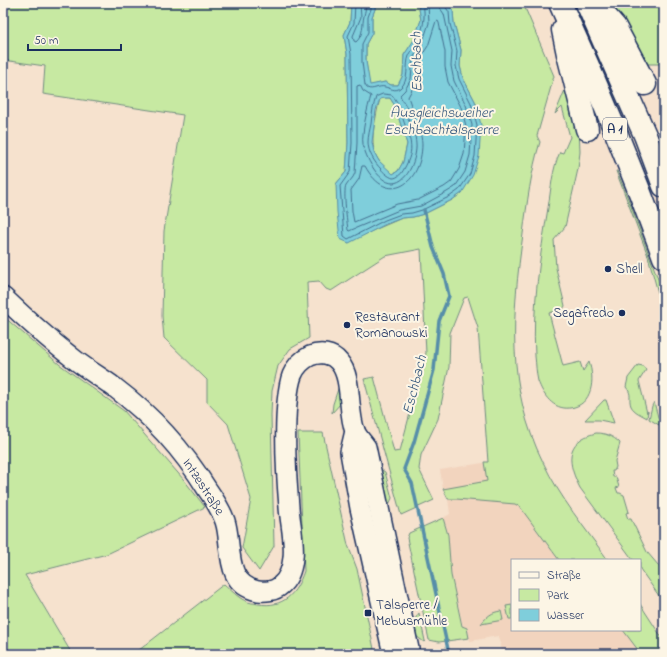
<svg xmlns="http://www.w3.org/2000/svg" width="667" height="657" font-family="'Indie Flower',sans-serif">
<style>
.built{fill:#f2d4be}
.green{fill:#c7e9a2;stroke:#718c80}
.water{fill:#7fcedb;stroke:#578ea9;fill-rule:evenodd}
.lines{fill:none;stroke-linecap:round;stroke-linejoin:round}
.shore{stroke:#436f90;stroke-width:1}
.stream{stroke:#578ea9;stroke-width:3.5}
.major-casing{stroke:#1b2f5e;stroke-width:22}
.highway-casing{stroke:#1b2f5e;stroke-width:25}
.major{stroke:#fcf5e5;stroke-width:19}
.highway{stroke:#fcf5e5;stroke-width:22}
.poi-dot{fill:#1b2f5e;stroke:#fcf5e5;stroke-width:1.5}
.labels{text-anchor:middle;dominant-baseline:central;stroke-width:4;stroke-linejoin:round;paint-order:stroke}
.shield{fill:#fcf5e5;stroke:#5e6a86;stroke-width:1}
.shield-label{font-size:13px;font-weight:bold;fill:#1b2f5e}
.poi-label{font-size:14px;fill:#1b2f5e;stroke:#fcf5e5;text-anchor:start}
.street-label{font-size:14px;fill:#1b2f5e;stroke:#fcf5e5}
.water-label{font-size:15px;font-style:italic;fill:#34577d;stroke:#fcf5e5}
</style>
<rect width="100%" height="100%" fill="#f6e2ce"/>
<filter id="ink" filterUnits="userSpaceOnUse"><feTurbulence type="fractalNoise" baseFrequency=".025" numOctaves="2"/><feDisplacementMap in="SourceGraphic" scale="8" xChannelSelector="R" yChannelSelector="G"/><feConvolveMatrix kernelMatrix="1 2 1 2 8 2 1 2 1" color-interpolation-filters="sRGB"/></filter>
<g filter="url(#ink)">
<polygon class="built" points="488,462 559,560 512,560 512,630 623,630 641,654 503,654 498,636 470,641 467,628 463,627 451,575 448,535 443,518 450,514 448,499 443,489 440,470"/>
<g class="green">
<path d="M3 3H351L350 22 344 35 347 54 348 143 346 172 336 184 348 243 358 237 402 218 413 217 424 214 452 200 462 193 479 113 475 101 463 78 460 66 461 50 454 23 453 11 447 3H523L554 76 537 136 540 142C531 172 527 203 523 234 512 314 506 387 543 462 560 498 585 528 608 560H559L520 507 515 504 456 499H448L443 489 487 481 484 462H488L478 328 468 297 464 298 450 333 449 367 438 419 421 455 419 469 434 500 401 515 364 379 374 377 394 452 400 451 426 353 421 249 385 256 331 291 326 289 319 281 307 282 309 338 290 349 278 366 272 391 271 415 274 546 259 571 242 548 251 499 228 424 207 402V380L164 338 162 316 164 231 183 115 43 94 45 66 3 60Z"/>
<polygon points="375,3 418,3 421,20 414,40 404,55 403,75 398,85 391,85 385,82 369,86 366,61 366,44 372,33 372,17 375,9"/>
<polygon points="609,3 664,3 664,64 646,64 637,58"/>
<path d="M567 85 579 126 580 152 578 169 565 227 554 240 556 268 565 306 563 309 549 313 563 366 580 362 583 371 589 362C595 379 593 405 570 408 553 410 543 395 538 381 536 373 536 364 535 356 532 307 540 256 548 208 551 190 552 169 560 152L563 153 570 137 562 107 555 114Z"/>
<path d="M384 98H390L397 109 399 119 407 144 403 162 398 171 393 174C374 160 371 150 374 127 376 118 377 109 380 99Z"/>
<polygon points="616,171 617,171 631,206 664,295 664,315 648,256"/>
<polygon points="3,316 59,364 124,411 184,480 205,507 107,554 25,575 72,654 3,654"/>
<path d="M638 365 643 366 646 370 639 381 647 413 648 411 647 418C642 415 634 412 631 406 628 398 633 395 626 387L628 378Z"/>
<polygon points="339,386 341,403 332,413 333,404"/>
<polygon points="604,400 606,400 614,423 599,420 585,420"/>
<polygon points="654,402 658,417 661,422 659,425 649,419 652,406"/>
<path d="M298 433H323L348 545 357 569 374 649 350 654H134L224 584C230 589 238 598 246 601 249 603 254 603 258 604 284 608 296 594 304 571Z"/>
<path d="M596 433C605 433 613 436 620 443L615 461 616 467 614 471H612L613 477H616L619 487 616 488 618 493H620L624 495 629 512 626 513 628 519H631L647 552 664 572V603L640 569V560H633L580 488C568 465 563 441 596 433Z"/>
<polygon points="382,470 385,472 392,498 388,507 380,471"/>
<polygon points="443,518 448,535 451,575 462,626 467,628 469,638 439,642 429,640 407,538 409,533"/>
<polygon points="640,604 664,641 664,654 641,654 623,630 640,630"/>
<polygon points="512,605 512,619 509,619 506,606"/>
<path d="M501 611 503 620 481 624C487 616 492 612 501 611Z"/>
<polygon points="419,613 425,641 424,642 416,636 411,625"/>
</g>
<path class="water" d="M351 3H375V9L372 17V33L366 44V61L370 85 385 82 391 85H398L403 75 404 55 414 40 421 20 418 3H447L453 11 454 23 461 50 460 66 463 78 475 101 481 125 479 156 473 175 462 193 452 200 424 214 413 217 402 218 386 224 349 243 340 239 337 212 336 184 346 172 348 143 347 54 344 35 350 22ZM384 98H390L397 109 399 119 407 144 403 162 398 171 393 174 379 161 374 152 372 142 376 110 380 99Z"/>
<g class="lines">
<g class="shore">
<polyline points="355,3 354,23 348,36 351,54 352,143 350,172 340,186 344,236 348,239 385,220 401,214 412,213 422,210 449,197 459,190 470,174 475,156 477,125 471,103 459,79 456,66 457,51 450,24 449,12 445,6 444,3"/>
<path d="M360 3 361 17 353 36 354 41 356 42C364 35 362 24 364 16 365 11 366 8 366 3"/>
<path d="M371 3V9L368 17V32L362 44V62L365 85 367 88C373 91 379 85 385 87 390 88 395 92 400 88 410 81 405 65 409 56 411 51 415 47 417 42 423 31 426 16 423 3"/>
<path d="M428 3 429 23 422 44 413 58 411 79 405 90 400 95C401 99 404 102 406 106 407 109 407 114 408 118 411 126 416 135 416 144 417 156 409 182 393 183 378 183 365 156 363 144 361 134 368 106 371 96L363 91 360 85 357 86V143L355 173C353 179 349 181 346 186 343 192 347 222 348 230L349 231 399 210 421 206 447 192 455 187 465 172 470 155 472 125 466 105 454 81 451 66 452 51 444 14 440 8 439 3"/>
<path d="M436 22 438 21 439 23 445 52V67L448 82 461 107 466 126 464 154 459 169 451 182 444 187 418 200 397 204 354 222 352 211 351 190 359 179 362 166H365C388 208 422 183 422 144 422 135 417 125 414 117 412 110 411 104 408 97L417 80 419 60 428 46Z"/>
<path d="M383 94 392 95C400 105 400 108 403 119 410 140 416 148 404 169 402 173 398 178 393 178 389 177 383 172 381 169 374 162 368 152 368 142 368 136 370 129 371 124 372 114 373 106 376 97Z"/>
</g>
<polyline class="stream" points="424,210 433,247 444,274 449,296 439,321 434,370 414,442 404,469 412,483 449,654"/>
<defs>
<g id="major">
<path d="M3 297C24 317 46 337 69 355 83 367 99 376 114 387 151 415 183 450 207 489 214 499 221 510 225 521 233 545 223 584 258 591 265 592 275 591 280 586 289 579 292 568 293 558 295 541 290 523 289 507 286 472 284 438 287 403 289 384 290 366 310 356 320 352 332 353 339 362 353 378 347 411 355 431 357 437 363 442 366 447L409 649 407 654"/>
<polyline points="355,431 350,452 360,508 393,654"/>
</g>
<g id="highway">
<path d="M560 3C598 86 633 171 664 257"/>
<polyline points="587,3 645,135 664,186"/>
<polyline points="594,3 615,27 645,84"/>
<polyline points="563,30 568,54 587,129"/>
</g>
</defs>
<use href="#major" class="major-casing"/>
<use href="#highway" class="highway-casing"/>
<use href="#major" class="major"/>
<use href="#highway" class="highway"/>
</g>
</g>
<g class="poi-dot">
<circle cx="608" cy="269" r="4"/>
<circle cx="622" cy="313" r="4"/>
<circle cx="347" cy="325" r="4"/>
<rect x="364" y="609" width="8" height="8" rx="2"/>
</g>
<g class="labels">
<rect class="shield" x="603" y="118" width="24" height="22" rx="3"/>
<g class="shield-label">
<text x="615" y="129">A 1</text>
</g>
<g class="poi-label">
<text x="616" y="269">Shell</text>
<text x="614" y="313" text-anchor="end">Segafredo</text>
<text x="355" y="317">Restaurant<tspan x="355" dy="16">Romanowski</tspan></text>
<text x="376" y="605">Talsperre /<tspan x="376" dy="16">Mebusmühle</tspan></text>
</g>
<g class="street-label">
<text transform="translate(203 487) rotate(57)">Intzestraße</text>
</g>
<g class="water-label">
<text transform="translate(417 62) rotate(-91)">Eschbach</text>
<text x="441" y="113">Ausgleichsweiher<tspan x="441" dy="17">Eschbachtalsperre</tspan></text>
<text transform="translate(415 385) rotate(-76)">Eschbach</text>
</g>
</g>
<rect width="667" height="657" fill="none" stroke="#fcf5e5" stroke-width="16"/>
<rect x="8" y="8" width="651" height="641" fill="none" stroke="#1b2f5e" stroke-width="1.5" filter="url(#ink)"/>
<rect x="511" y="559" width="130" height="72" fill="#fcf5e5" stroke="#a2a6af"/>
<rect x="519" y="572" width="20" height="6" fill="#fcf5e5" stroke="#a2a6af"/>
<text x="547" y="579" font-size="12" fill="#1b2f5e">Straße</text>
<rect x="519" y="589" width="20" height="12" fill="#c7e9a2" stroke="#a2a6af"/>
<text x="547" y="599" font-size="12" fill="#1b2f5e">Park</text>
<rect x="519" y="609" width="20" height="12" fill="#7fcedb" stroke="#a2a6af"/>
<text x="547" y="619" font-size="12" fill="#1b2f5e">Wasser</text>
<path d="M28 44v6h93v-6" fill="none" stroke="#1b2f5e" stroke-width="2"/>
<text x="34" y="44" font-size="12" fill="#1b2f5e" stroke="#fcf5e5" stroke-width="3" paint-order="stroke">50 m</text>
</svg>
